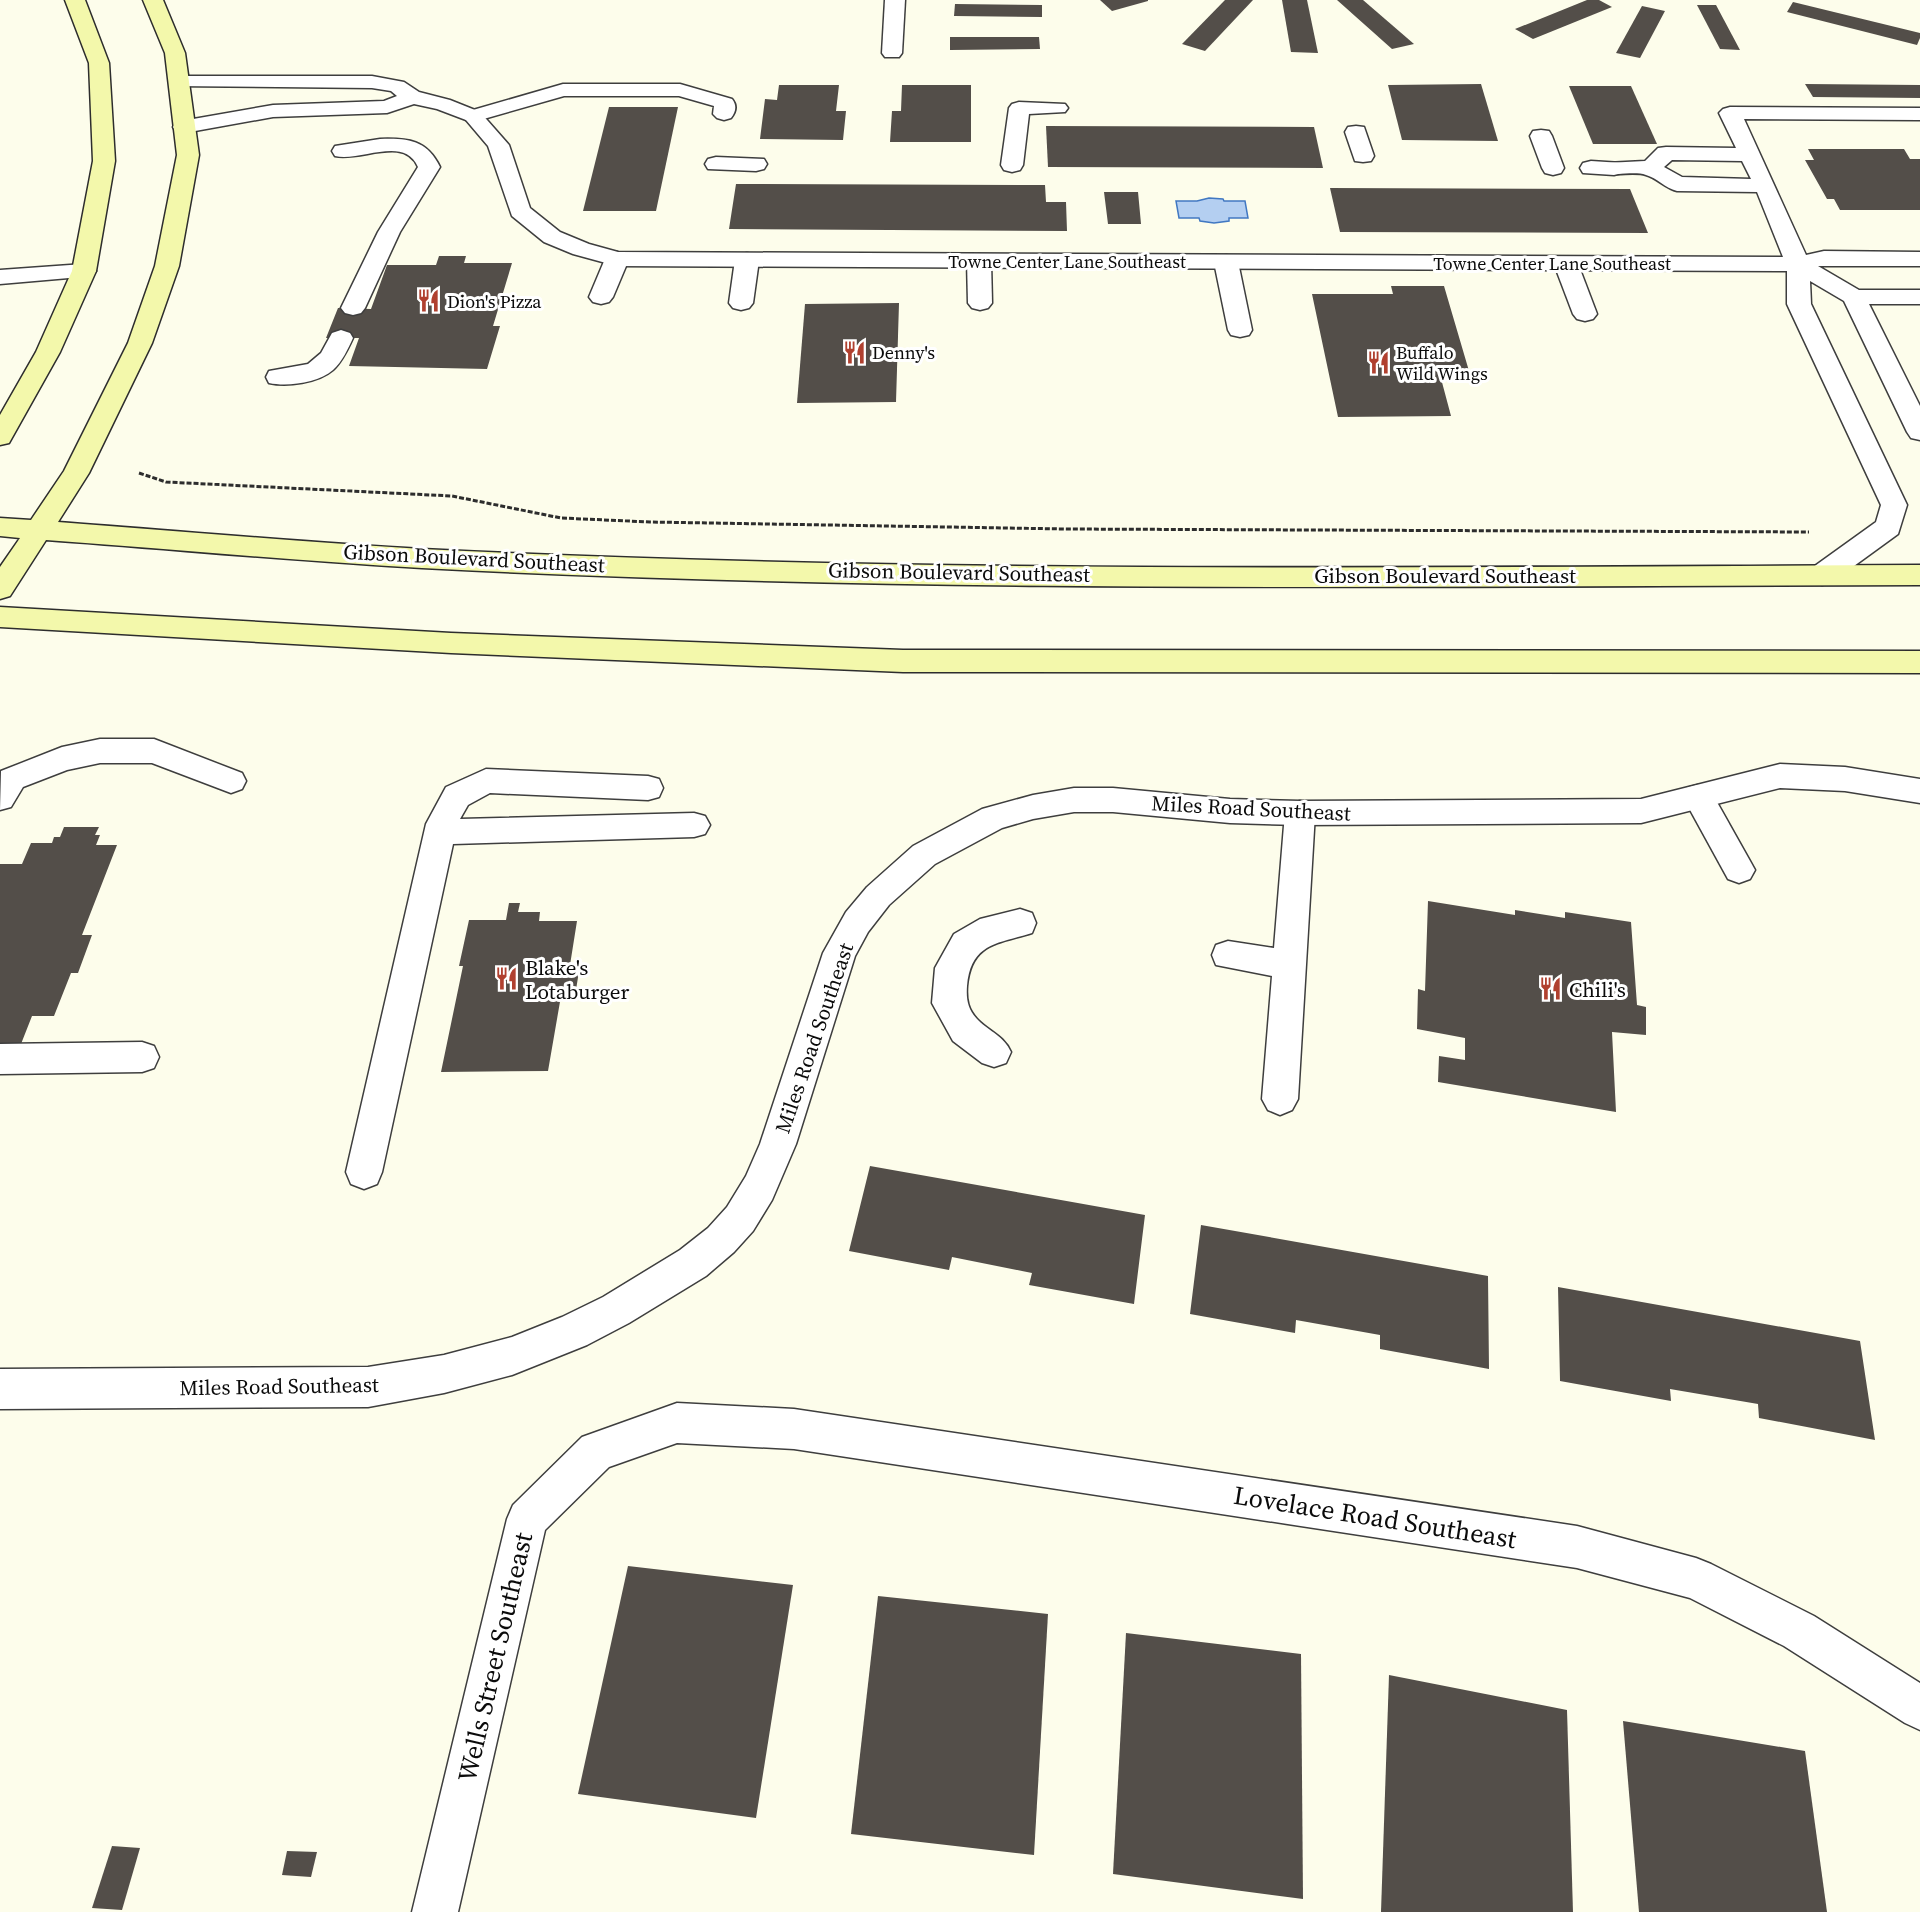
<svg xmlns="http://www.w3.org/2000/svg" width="1920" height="1912" font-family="'Source Serif 4',serif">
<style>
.water{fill:#b4cff1;stroke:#4178c2;stroke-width:1.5}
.building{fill:#534e49}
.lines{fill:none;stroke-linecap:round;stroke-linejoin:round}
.lane-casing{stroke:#3e3e3e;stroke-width:3}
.street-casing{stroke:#3e3e3e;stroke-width:3}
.secondary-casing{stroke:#2d2d2d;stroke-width:3}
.path{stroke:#2d2d2d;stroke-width:3;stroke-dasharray:5 2;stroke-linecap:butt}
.lane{fill:#fff;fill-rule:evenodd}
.street{fill:#fff;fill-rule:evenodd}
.secondary{fill:#f3f8ab;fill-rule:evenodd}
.labels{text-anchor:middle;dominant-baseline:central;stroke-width:6;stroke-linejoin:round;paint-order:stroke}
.far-street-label{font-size:18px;fill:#0b0b0b;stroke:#fff}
.far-poi-label{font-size:18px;fill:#0b0b0b;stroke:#fff;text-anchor:start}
.street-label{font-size:21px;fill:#0b0b0b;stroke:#fff}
.poi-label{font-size:21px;fill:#0b0b0b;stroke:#fff;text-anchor:start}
.near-street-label{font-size:26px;fill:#0b0b0b;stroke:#fff}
</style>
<rect width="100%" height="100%" fill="#fdfdeb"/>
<polygon class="water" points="1209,198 1223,199 1224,201 1245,201 1248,218 1229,218 1229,221 1214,223 1200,221 1199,218 1179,218 1176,201 1197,201"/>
<g class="building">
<polygon points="1100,0 1148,0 1148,1 1112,11"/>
<polygon points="1225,0 1253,0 1205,51 1182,44"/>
<polygon points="1282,0 1307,0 1318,53 1291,52"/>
<polygon points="1337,0 1363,0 1414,44 1392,49"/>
<polygon points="1587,0 1599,0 1612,7 1533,39 1515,29"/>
<polygon points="1793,2 1920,33 1920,38 1917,45 1787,12"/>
<polygon points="955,4 1042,5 1042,17 954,16"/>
<polygon points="1697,5 1716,5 1740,50 1720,49"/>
<polygon points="1642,6 1665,11 1640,58 1616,53"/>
<polygon points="950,37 1039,37 1040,49 950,50"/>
<polygon points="1481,84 1498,141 1402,140 1388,85"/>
<polygon points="1805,84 1920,85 1920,98 1813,97"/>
<polygon points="779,85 839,85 836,111 846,111 843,140 760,139 765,99 777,100"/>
<polygon points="902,85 971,85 971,142 890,142 892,111 901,111"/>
<polygon points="1569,86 1631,86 1657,144 1593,144"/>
<polygon points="609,107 678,107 656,211 583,211"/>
<polygon points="1046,126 1314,127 1323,168 1048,167"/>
<polygon points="1808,149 1904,149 1910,159 1920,159 1920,210 1840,210 1834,199 1827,199 1805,160 1814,160"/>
<polygon points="736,184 1045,185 1046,202 1066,202 1067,231 729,229"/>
<polygon points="1330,188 1630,189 1648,233 1340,232"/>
<polygon points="1104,192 1138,192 1141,224 1108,224"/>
<polygon points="439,256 466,256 464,263 512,263 493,326 500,326 487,369 349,366 359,338 326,338 338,308 371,309 387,265 436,265"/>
<polygon points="1391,286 1444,286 1469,371 1439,371 1451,416 1338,417 1312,294 1393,294"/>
<polygon points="899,303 896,402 797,403 805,304"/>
<polygon points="64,827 99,827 95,835 100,835 96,845 117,845 82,935 92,935 78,973 71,973 54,1016 32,1016 21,1044 0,1044 0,864 22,864 31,843 52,843 54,837 60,837"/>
<polygon points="1428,901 1515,915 1515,910 1565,918 1565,912 1631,922 1637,1005 1646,1007 1646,1035 1612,1032 1616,1112 1438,1082 1439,1056 1465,1060 1465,1038 1417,1029 1418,989 1425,991"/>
<polygon points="509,903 520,903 518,912 540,912 539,921 577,921 570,965 580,965 575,996 561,996 548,1071 441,1072 463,966 459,966 469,920 506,920"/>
<polygon points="870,1166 1145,1215 1134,1304 1029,1285 1032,1273 952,1257 949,1270 849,1251"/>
<polygon points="1201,1225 1488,1276 1489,1369 1380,1349 1380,1335 1296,1320 1295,1333 1190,1314"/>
<polygon points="1558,1287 1860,1341 1875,1440 1759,1418 1758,1404 1670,1389 1671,1401 1560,1381"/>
<polygon points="628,1566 793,1585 756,1818 578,1794"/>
<polygon points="878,1596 1048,1614 1034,1855 851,1834"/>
<polygon points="1126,1633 1301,1654 1303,1899 1113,1874"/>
<polygon points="1389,1675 1567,1710 1573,1912 1381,1912"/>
<polygon points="1623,1721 1805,1751 1827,1912 1639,1912"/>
<polygon points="112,1846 140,1848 122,1910 92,1908"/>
<polygon points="287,1851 317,1852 311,1877 282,1875"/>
</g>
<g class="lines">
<defs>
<g id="lane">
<polygon points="885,0 905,0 902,53 899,57 885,57 882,53"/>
<path d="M563 84H680L732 99C737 105 736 112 731 118L724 120 717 118 713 114 714 106 679 96H564L473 122 466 120 462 116 466 112Z"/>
<polygon points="1019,102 1065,104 1068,108 1065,112 1029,114 1023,165 1020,170 1012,172 1004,170 1001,165 1009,108 1012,104"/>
<polygon points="1356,126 1364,127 1374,156 1371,161 1363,162 1355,161 1345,132 1348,127"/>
<polygon points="1541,130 1549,131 1552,136 1564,168 1561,173 1553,175 1545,173 1542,168 1530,136 1533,131"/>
<path d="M380 139C408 138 427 140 440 167L400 232 365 308 361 313 353 315 345 313 341 308 378 232 418 167C404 135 361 162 335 156L332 151 335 146Z"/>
<polygon points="716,157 764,159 767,164 764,169 756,171 708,169 705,164 708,159"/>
<polygon points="1591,161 1622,163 1625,168 1622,173 1614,175 1583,173 1580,168 1583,163"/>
<polygon points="617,252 625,254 629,259 613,297 609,302 601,304 593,302 589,297 605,259 609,254"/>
<polygon points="747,253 755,255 759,260 753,303 749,308 741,310 733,308 729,303 735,260 739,255"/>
<polygon points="979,254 987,256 991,261 992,303 988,308 980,310 972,308 968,303 967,261 971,256"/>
<polygon points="1226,255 1234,257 1238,262 1252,330 1249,335 1240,337 1231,335 1228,330 1214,262 1218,257"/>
<polygon points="1566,257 1574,259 1578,264 1597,314 1593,319 1585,321 1577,319 1573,314 1554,264 1558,259"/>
<polygon points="84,264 92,266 96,271 92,276 0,284 0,270"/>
<path d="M341 330 350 333 353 338C348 349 342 362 333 370 318 383 287 387 269 383L266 377 269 371 308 364 321 353 332 333Z"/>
<polygon points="100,739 154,739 242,773 246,781 242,789 231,793 152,763 100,763 67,770 23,787 11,807 0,810 1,771 62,747"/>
<polygon points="486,769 648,776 659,779 663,788 659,797 648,800 490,793 468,805 460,819 694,813 705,816 710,825 705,834 694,837 453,844 382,1172 377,1184 364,1189 351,1184 346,1172 426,824 446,787"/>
<polygon points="1698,785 1709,788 1750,861 1755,870 1750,879 1739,883 1728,879 1683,797 1687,788"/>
<polygon points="1300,801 1311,804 1315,813 1298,1099 1292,1110 1280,1115 1268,1110 1262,1099 1272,976 1216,965 1212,955 1216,945 1228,941 1274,948 1285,813 1289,804"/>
<path d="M1020 909 1032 913 1036 923 1032 933C997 944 971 943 967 986 966 1000 968 1010 978 1020 990 1032 1004 1036 1011 1052L1006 1063 994 1067 982 1063 953 1041 932 1003 935 968 954 934 980 919Z"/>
<polygon points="142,1042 154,1046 159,1057 154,1068 142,1072 0,1074 0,1044"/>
</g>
<g id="street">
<path d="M179 76H372L404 82 419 92 450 100 480 112 509 145 530 208 560 232 589 244 618 252 1783 257 1757 192 1677 191C1665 188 1657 178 1646 175 1634 171 1619 176 1606 173L1603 168 1606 163 1645 161 1658 148 1666 147 1736 148 1719 113 1723 109 1730 107 1920 108V120L1744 119 1806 255 1824 251 1920 252V266H1818L1859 290H1920V304H1869L1920 406V440L1911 438 1907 432 1844 301 1810 281 1811 304 1907 505 1898 534 1832 582 1822 585 1812 582 1808 575 1812 568 1876 522 1881 505 1787 304V271L617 266 573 254 544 242 512 216 488 146 466 120 437 109 414 104 387 113 273 117 184 133 176 132 173 127 176 122 273 105 384 101 397 96 391 91 372 88 172 86 169 82 172 78ZM1672 160 1742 161 1751 179 1682 177 1664 167Z"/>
<polygon points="1780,764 1845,767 1920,779 1920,803 1845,791 1780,788 1641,823 1300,825 1230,823 1113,812 1074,812 1033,819 1002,828 935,864 889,905 868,932 855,956 796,1144 772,1200 753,1231 734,1252 706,1276 629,1323 587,1345 512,1375 444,1393 368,1407 0,1409 0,1369 368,1367 444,1355 512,1337 562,1317 603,1297 680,1250 708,1228 727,1207 746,1176 760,1144 823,953 846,912 867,887 913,846 982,809 1033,795 1074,788 1113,788 1230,799 1300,801 1641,799"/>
<polygon points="677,1403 794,1409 1577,1526 1696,1558 1711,1564 1814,1616 1920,1683 1920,1730 1905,1723 1784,1646 1690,1598 1577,1568 794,1449 677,1443 609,1467 545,1530 458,1912 412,1912 507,1519 513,1505 582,1437"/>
</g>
<g id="secondary">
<polygon points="65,0 85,0 109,63 115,161 96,271 60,352 9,443 0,445 0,415 36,352 72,271 93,161 89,63"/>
<path d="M143 0H163L185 53 199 155 179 266 152 343 89 473 58 522C179 531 300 542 422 549 921 574 1421 567 1920 565V585C1421 586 921 594 422 568 297 561 171 549 46 540L10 596 0 599V567L20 538 0 536V518L31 520 64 471 128 343 155 266 177 155 165 53Z"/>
<polygon points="0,607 451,633 903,650 1920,651 1920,673 903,672 451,653 0,627"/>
</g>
</defs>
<use href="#lane" class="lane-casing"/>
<use href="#street" class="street-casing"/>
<use href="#secondary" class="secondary-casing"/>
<polyline class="path" points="139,473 166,482 452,496 561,518 650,522 1066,529 1809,532"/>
<use href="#lane" class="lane"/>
<use href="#street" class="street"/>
<use href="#secondary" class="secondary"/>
</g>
<defs>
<symbol id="restaurant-bare" viewBox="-9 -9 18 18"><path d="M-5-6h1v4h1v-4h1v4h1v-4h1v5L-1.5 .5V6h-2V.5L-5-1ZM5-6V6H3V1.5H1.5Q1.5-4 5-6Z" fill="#b0402f" stroke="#fff" stroke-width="2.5" paint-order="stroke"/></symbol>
</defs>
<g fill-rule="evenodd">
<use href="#restaurant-bare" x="412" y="284" width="33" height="33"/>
<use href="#restaurant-bare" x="838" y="336" width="33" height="33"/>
<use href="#restaurant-bare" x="1362" y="346" width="33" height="33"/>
<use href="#restaurant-bare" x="490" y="962" width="33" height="33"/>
<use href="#restaurant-bare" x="1534" y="972" width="33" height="33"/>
</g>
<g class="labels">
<g class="far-street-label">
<text x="1067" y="261">Towne Center Lane Southeast</text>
<text x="1552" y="263">Towne Center Lane Southeast</text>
</g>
<g class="far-poi-label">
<text x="447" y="301">Dion's Pizza</text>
<text x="872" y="352">Denny's</text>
<text x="1396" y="352">Buffalo<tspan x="1396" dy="21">Wild Wings</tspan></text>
</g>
<g class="street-label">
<text transform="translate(474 558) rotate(3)">Gibson Boulevard Southeast</text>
<text transform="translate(959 572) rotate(1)">Gibson Boulevard Southeast</text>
<text x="1445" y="575">Gibson Boulevard Southeast</text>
<text transform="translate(1251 808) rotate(3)">Miles Road Southeast</text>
<text transform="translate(814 1038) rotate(-71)">Miles Road Southeast</text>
<text transform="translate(279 1386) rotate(-1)">Miles Road Southeast</text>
</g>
<g class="poi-label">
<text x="525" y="967">Blake's<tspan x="525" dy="24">Lotaburger</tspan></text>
<text x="1569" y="989">Chili's</text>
</g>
<g class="near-street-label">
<text transform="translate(1375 1517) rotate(9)">Lovelace Road Southeast</text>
<text transform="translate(495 1657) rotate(-77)">Wells Street Southeast</text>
</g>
</g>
</svg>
